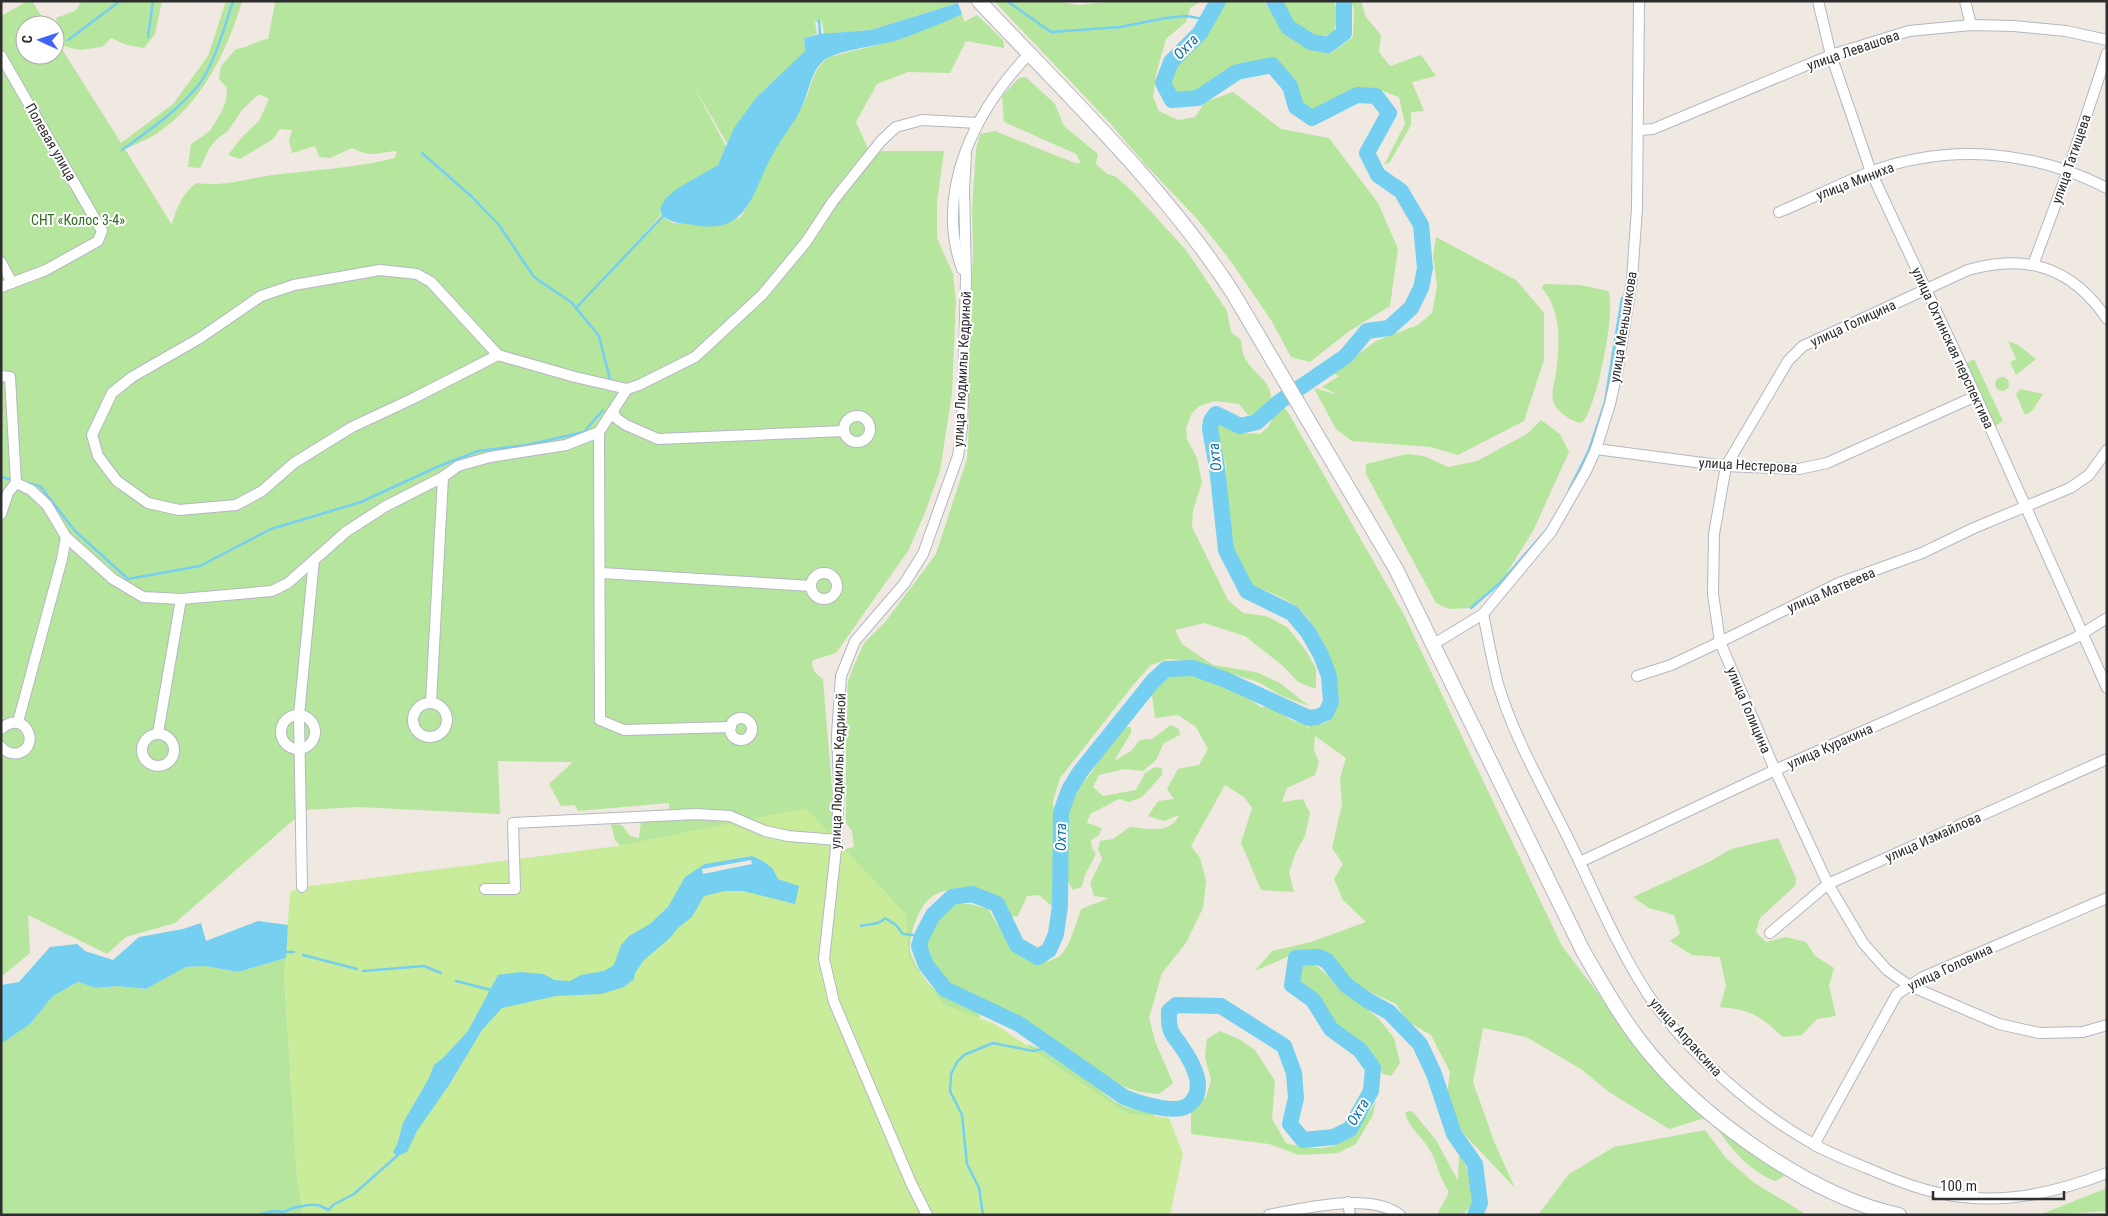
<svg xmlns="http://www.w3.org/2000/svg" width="2108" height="1216" font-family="'Roboto Condensed',sans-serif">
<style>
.green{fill:#b6e59e}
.pitch{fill:#c9ec9a}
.water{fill:#75cff0}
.pier{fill:#efe9e1}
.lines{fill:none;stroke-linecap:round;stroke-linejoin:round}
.stream{stroke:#75cff0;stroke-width:2.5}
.river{stroke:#75cff0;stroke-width:16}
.minor-casing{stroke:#b4b7c1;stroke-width:12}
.tertiary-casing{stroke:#b4b7c1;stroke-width:16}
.minor{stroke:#fff;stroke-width:10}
.tertiary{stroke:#fff;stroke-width:14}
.labels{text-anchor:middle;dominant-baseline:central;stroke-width:4;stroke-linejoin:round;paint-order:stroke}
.street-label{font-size:14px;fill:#2e2e2e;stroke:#fff}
.park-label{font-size:14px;fill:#2c6e1b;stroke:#fff}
.water-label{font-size:15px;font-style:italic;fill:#0d6fa3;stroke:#fff}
</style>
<rect width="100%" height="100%" fill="#efe9e1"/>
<g class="green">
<path d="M28 1H32L47 25H25V55H55V38L121 143 173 104 208 56 226 1H242C228 49 202 103 159 132 149 139 136 144 125 149L172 225C176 208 182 195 196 183 221 187 247 179 272 175 313 170 355 168 395 158L397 151C376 152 374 159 352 148L330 158 319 157 315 146 292 153 289 141 292 130 280 129 273 139 240 159 228 155 242 137 259 121 269 99 259 94 242 110 228 131 218 138 210 147 200 168 188 167 191 144 210 131 222 111 226 100 227 88 219 79 221 66 236 49C249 48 255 41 268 39L275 4 273 1H958V3L871 30 824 34 822 21 815 22 817 34 804 38 805 51 734 128 728 145 690 80 727 148 718 165 660 208 661 215 621 260 662 217 673 223 688 224 740 218C752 201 757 184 766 166 776 145 791 127 802 107 812 89 811 70 829 57L897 40 962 14 964 22 977 15 1003 40 1004 48 966 41 950 73 908 72 877 84 856 122 869 151H944L937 202V238L953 274 956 301 952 393 940 471 924 515 908 551 836 653 813 660C810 669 816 674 823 679L833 799 830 861 626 852 615 840 611 824 622 825 630 836 639 838 641 821 669 812V803L578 811 575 805 561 806 549 784 573 762 498 761 500 814 358 807 305 810 175 923 126 937 107 954 28 915 30 953 1 977V16Z"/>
<polygon points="82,1 162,1 155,34 144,48 127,45 111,38 102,47 79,50 63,46 56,18 75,11"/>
<polygon points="994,1 1057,1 1078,5 1117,1 1202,1 1190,8 1186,22 1166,39 1156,74 1153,97 1159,111 1178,120 1195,117 1205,102 1233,92 1281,129 1329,138 1378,203 1398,249 1390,306 1348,332 1310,362 1291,357 1271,320 1230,260 1198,220 1144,163 1110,123"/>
<path d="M1222 1H1264L1283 32 1308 47 1332 53 1353 37 1354 9 1351 1H1361L1366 17 1381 35 1379 52 1390 66 1421 55 1436 76 1412 82 1424 111 1411 112V125L1390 162 1384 165 1405 124 1399 97 1383 91 1364 88 1312 111 1302 105C1294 82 1291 71 1269 58L1229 69 1195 92 1174 94 1169 82 1177 66 1205 37Z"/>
<polygon points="1280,1 1334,1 1338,14 1334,33 1318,38 1299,30"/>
<path d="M1026 77 1055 104 1064 126 1098 154 1096 164 1107 174 1115 176 1132 191 1186 250 1227 311 1231 332 1241 340C1242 345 1242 352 1244 356 1252 375 1276 380 1270 406L1260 414 1248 415 1239 404 1215 401 1199 406 1192 413 1186 428 1187 439 1197 458 1202 482 1193 511 1192 527 1228 600 1243 613 1266 616 1287 627 1307 652 1316 669V689L1298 682 1283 666 1245 636 1204 623 1175 630 1182 644 1213 665 1256 672 1280 683 1309 706 1282 696 1258 682 1188 661 1168 659 1151 665 1134 684 1060 778 1053 801V907L1039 895 1027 896 1018 916 1010 917C1007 911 1004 902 998 898 981 886 951 885 933 896 920 903 908 936 910 951 911 955 914 961 916 965 922 978 936 994 950 1000 961 1005 972 1005 980 1015L979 1022C964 1034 957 1050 951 1068L988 1051 998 1069 988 1084 989 1091 1061 1088 1026 1044C1043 1049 1043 1051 1057 1060 1062 1064 1069 1065 1074 1069 1103 1088 1113 1112 1151 1111L1156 1119 1143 1123 1120 1117 1087 1100 1095 1124 1093 1144 1065 1156 1006 1129 1025 1184 1011 1202 1008 1215H988V1201L971 1157 965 1109 945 1066 917 1060 886 1026 857 1022 835 979 830 963 837 937 850 933V930L854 926 866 921C853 899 840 892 841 864 841 858 841 854 845 849L854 847 852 831 846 823V703L848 682 852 670 864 643 885 622 936 554 967 459 969 423 967 384 973 254 972 209 976 149 980 134 995 131 1075 163H1081L1076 154 1004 122 1002 96 1019 78Z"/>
<polygon points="1436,237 1516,280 1544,313 1544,360 1524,421 1458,455 1431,447 1352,441 1336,429 1314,388 1339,395 1322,387 1339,376 1333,373 1376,341 1418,325 1432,313 1437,286 1433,256"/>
<path d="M1544 284 1580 285 1608 291C1617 306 1596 415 1581 423 1571 421 1555 411 1553 400 1551 392 1555 381 1556 373 1560 344 1562 312 1542 288Z"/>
<polygon points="2008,341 2018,345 2036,359 2016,375 2010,362 2016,359"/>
<polygon points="1974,359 2003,421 1995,426 1991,425 1964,365"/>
<circle cx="2002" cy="384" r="7"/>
<polygon points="2020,389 2043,394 2032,411 2025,415 2016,394"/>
<path d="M1283 406 1289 414 1403 613 1562 946 1649 1061 1705 1118 1669 1129 1609 1092 1581 1069 1526 1037 1483 1028 1473 1082 1495 1144 1515 1188 1463 1133 1446 1103 1450 1072 1431 1035 1407 1021 1396 1004 1348 982 1329 957 1294 954 1255 971 1272 951 1311 942 1366 922 1343 900 1334 879 1343 864 1332 848 1342 804 1340 778 1346 758 1315 736 1314 750 1319 762 1315 775 1287 788 1282 802 1303 799 1310 813 1305 836 1296 852 1289 872 1294 892 1261 890 1241 843 1252 808 1244 797 1225 785 1191 846 1200 858 1206 881 1203 908 1186 943 1162 973 1149 1018 1155 1041 1173 1083 1159 1094C1151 1093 1141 1093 1133 1090 1106 1080 1080 1062 1057 1046 1046 1039 1037 1029 1027 1022 997 1002 935 993 926 952 922 934 936 917 946 904H970L988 909C1000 928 1023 974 1051 960 1054 959 1059 957 1061 955 1071 944 1076 923 1081 909L1109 898 1094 896 1090 883 1102 859 1098 849 1100 841 1113 839 1130 827C1148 828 1170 835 1179 815L1164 821 1148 816 1158 801 1174 799 1167 789 1178 769 1199 765 1208 749 1196 727 1178 715 1155 718 1152 695 1160 680 1177 672 1199 674 1243 695 1261 707H1272L1291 720 1305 724 1310 731 1308 726C1316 725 1327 725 1332 718 1351 692 1324 638 1306 616 1293 599 1269 593 1250 584L1232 545 1227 517 1226 465 1219 445 1215 427 1222 423 1245 433 1260 434 1269 426 1273 416Z"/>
<polygon points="1541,420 1560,434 1569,452 1533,531 1501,582 1471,608 1449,609 1436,603 1366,474 1366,464 1407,454 1424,456 1448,467 1477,461 1527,434"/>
<polygon points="1171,725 1179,729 1180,735 1164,743 1156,760 1143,771 1124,769 1099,775 1093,787 1103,796 1136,790 1145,773 1155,767 1162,768 1162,775 1142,797 1129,802 1119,799 1090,814 1087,823 1102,828 1099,835 1091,840 1092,848 1096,854 1085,875 1082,887 1073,890 1065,876 1067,820 1070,804 1075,792 1092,772 1109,742 1122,727 1131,727 1131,733 1114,761 1131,751 1140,740 1152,739"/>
<path d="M1778 838 1796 878 1795 886 1760 918 1756 932 1766 942 1786 937 1806 942 1815 956 1834 968 1829 986 1836 1016 1817 1019 1802 1035 1783 1037C1760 1016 1752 1010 1720 1007L1726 986 1720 957 1692 955 1670 941 1680 934 1674 915 1649 908 1633 897 1709 862 1731 849Z"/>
<polygon points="286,958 284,975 297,1176 303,1215 1,1215 1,1044 30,1024 53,996 78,982 96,988 117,986 146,989 186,967 205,966 238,972"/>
<polygon points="1307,961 1313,963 1379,1019 1394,1038 1400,1063 1391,1076 1383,1074 1370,1054 1336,1024 1314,993 1300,981 1296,972 1298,963"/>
<path d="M1220 1031 1239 1039 1255 1050 1275 1081 1272 1119 1286 1143C1337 1157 1350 1142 1376 1101L1373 1115 1356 1144 1338 1153 1299 1155 1269 1144 1191 1134V1111L1206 1097 1211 1080 1205 1057 1207 1039Z"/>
<path d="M1408 1111 1413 1112 1436 1140 1458 1181 1459 1153C1467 1167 1478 1189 1471 1205 1469 1208 1465 1212 1463 1215H1437L1449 1192C1440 1179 1438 1165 1431 1152 1423 1137 1410 1130 1405 1113Z"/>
<path d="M1720 1126 1784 1171 1783 1177 1775 1181C1751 1172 1732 1150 1718 1130Z"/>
<polygon points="1705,1130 1726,1158 1753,1182 1807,1215 1538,1215 1569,1174 1614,1147"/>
<polygon points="2107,1188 2107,1211 2039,1215"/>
</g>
<polygon class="pitch" points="806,808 906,914 909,959 943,1004 995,1024 1126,1113 1169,1118 1183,1154 1170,1215 303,1215 297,1176 284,975 290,892 302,887 617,846"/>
<g class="water">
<path d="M958 3 962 14C941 24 920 32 898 40 880 46 834 50 822 62 811 73 809 90 803 104 796 122 781 138 772 156 751 193 749 235 694 225 680 223 674 224 662 216L660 208 666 198 678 188 718 165 734 128 756 98 805 51 804 38 820 34 871 30Z"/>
<polygon points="752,856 763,861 773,869 778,879 799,886 795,904 743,891 725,891 704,896 692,917 678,928 670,938 644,960 635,973 634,979 624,987 601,994 556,996 502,1008 482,1030 449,1085 417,1131 407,1152 397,1156 393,1152 397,1145 403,1123 429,1078 434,1065 443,1058 468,1031 498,975 520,972 543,974 555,980 570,981 581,975 604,971 614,965 621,945 629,936 650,924 668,907 685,877 705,864"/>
<polygon points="258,921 288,925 286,958 238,972 205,966 186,967 146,989 117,986 96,988 78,982 53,996 30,1024 1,1044 1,985 19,982 50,947 77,944 85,951 113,960 139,937 183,929 201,923 206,941"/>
</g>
<polygon class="pier" points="751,860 752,864 703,874 702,869"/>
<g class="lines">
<g class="stream">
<polyline points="1007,1 1051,32 1120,27 1166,18 1187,16 1208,20"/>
<polyline points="819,21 820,34"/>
<polyline points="148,37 153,1"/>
<polyline points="68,40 120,1"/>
<path d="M122 150C148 131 176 112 197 87 213 68 225 26 233 1"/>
<polyline points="422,153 471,196 499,225 534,277 571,302 599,336 611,383"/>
<polyline points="576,308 664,215"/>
<polyline points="1,477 9,479"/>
<polyline points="27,483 40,486 75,531 128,579 200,566 271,529 361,502 437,467 478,451 527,445 584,432 603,410"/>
<polyline points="1569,490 1589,450 1605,402 1622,298"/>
<polyline points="1471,608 1501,582 1548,528"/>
<path d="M861 926C870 924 879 925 885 918L896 925 903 934 922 936"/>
<polyline points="283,952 294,952"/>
<polyline points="303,955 357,969"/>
<polyline points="363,971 424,966 441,973"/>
<polyline points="456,981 491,990"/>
<polyline points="257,1215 274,1211 284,1212 293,1208 308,1205 318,1205 329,1210 333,1205 354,1194 399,1154"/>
<polyline points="983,1215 979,1188 967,1164 962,1115 950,1091 951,1074 957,1062 964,1055 993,1043 1033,1051 1052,1047"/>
</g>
<g class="river">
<path d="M1218 1 1200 33 1171 62 1163 83 1172 100 1198 98 1237 72 1272 65 1290 86 1296 107 1312 118 1357 95 1376 96 1389 113 1367 153 1378 175 1401 191 1421 225 1425 268 1421 288 1411 308 1389 328 1367 331 1346 356 1279 402 1257 422 1240 426 1216 414 1211 421 1210 429 1217 467 1226 550 1247 591 1292 613 1308 632 1321 655 1329 676 1331 702 1326 713 1317 717 1309 718 1226 680 1193 668 1166 669 1153 681 1080 772 1069 790 1061 812 1060 906 1056 934 1049 950 1038 957 1017 945 997 904 972 894 952 897 933 915 922 936 919 946 926 965 945 989 1019 1024 1124 1097C1138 1103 1174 1114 1187 1106 1209 1091 1193 1063 1181 1046 1178 1041 1174 1038 1172 1033 1168 1026 1169 1018 1169 1011L1176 1005 1221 1006 1284 1046 1294 1073 1296 1098 1290 1124 1303 1140 1334 1137 1350 1129 1371 1091 1373 1068 1360 1050 1331 1029 1313 1000 1292 985 1296 958 1319 957 1327 961 1346 985 1367 1000 1389 1012 1420 1044 1434 1074 1454 1134 1475 1164 1480 1203 1475 1215"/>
<polyline points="1274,1 1288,27 1311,42 1328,45 1344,33 1344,1"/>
</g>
<defs>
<g id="minor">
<polyline points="1818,1 1831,55 1871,172 1976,396 2107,688"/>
<polyline points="1965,1 1971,25"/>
<polyline points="1,56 102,231 98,241 46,270 1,287"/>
<polyline points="1639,130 1653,129 1831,55 1909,31 1971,25 2014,26 2066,31 2107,40"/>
<path d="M1779 212C1810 199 1840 184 1870 172 1949 143 2033 150 2107 188"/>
<polyline points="1,262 12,283"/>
<polyline points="2033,265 2068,171 2107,53"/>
<path d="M962 269C934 191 975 111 1029 54"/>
<path d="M2107 319C2072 267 2026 253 1968 270L1803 346 1788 361 1726 466 1714 534 1713 594 1720 642 1775 770 1828 884 1863 943 1887 970 1908 985 1999 1024 2039 1033 2083 1032 2107 1025"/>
<polyline points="498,355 431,282 417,274 380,270 294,285 261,296 200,338 132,377 112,393 92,435 98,456 117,481 148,503 179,510 236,505 262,491 294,463 352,427 412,399 498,355 575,377 627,389 639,385 695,357 762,295 806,242 833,201 881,141 896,127 922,120 978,123"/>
<polyline points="1,376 10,377 16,483 31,490 47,505 66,537 113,579 143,597 181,599 272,591 288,583 347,531 386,506 443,477 458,466 490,457 566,445 599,432 627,389"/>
<polyline points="614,413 616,418 626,425 658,439 844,431"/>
<circle cx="857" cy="429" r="13"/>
<polyline points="599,432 600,720 624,730 731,727"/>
<polyline points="1596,449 1726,466 1799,469 1827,463 1976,396"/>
<polyline points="1,514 8,493 16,483"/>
<circle cx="824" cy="586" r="13"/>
<polyline points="601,573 811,586"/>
<path d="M1483 614C1488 637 1492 661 1498 684 1514 738 1544 789 1569 840 1594 891 1616 945 1647 993 1685 1050 1755 1112 1815 1145 1831 1154 1850 1161 1867 1168 1897 1181 1930 1194 1963 1197 2012 1203 2061 1191 2107 1173"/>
<polyline points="1434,644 1483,614 1551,532 1586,471 1596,449 1610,404 1618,368 1632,279 1637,208 1639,1"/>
<polyline points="1637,676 1671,665 1720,642 1839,583 1922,553 1974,528 2070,488 2089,475 2107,450"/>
<circle cx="430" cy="720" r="17"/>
<polyline points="431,703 443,477"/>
<circle cx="298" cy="732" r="17"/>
<circle cx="741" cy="729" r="11"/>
<polyline points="18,722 62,559 66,537"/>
<path d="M1 729C24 708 42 745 19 753 11 755 6 752 1 747"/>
<polyline points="158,733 181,599"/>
<circle cx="158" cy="750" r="16"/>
<polyline points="1580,862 1775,770 2075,638 2107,618"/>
<polyline points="302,887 299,715 314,560"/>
<polyline points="485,889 515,889 513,823 696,814 730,816 765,831 788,836 837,840"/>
<polyline points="1770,933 1828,884 2107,759"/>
<polyline points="1816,1146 1817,1139 1897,994 1923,977 2107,898"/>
<polyline points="1348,1202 1350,1215"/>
<polyline points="927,1215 911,1183 834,1002 824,959 837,840 839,783 837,735 841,676 855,641 904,584 923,554 958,456 962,428 966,279 964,189 966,155"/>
<path d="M1269 1215C1303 1208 1371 1192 1400 1215"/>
</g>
<path id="tertiary" d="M979 1C1067 95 1163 185 1233 293L1396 569 1583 951C1604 987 1624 1023 1651 1055 1706 1121 1815 1198 1899 1215"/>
</defs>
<use href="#minor" class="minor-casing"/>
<use href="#tertiary" class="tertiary-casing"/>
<use href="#minor" class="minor"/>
<use href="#tertiary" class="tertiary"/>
</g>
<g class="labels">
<g class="street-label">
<text transform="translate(1853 50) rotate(-19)">улица Левашова</text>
<text transform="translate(51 142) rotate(60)">Полевая улица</text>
<text transform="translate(2071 159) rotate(-71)">улица Татищева</text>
<text transform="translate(1855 181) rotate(-21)">улица Миниха</text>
<text transform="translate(1853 323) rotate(-25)">улица Голицина</text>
<text transform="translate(1623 327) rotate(-81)">улица Меньшикова</text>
<text transform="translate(1953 348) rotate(65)">улица Охтинская перспектива</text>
<text transform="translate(962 369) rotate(-87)">улица Людмилы Кедриной</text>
<text transform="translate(1748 465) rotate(3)">улица Нестерова</text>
<text transform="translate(1831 590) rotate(-23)">улица Матвеева</text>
<text transform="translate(1749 710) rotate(67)">улица Голицина</text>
<text transform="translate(1830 746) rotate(-24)">улица Куракина</text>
<text transform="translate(838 771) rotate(-88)">улица Людмилы Кедриной</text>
<text transform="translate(1933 837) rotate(-24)">улица Измайлова</text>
<text transform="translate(1950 967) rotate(-25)">улица Головина</text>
<text transform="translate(1686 1037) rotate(48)">улица Апраксина</text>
</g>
<g class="park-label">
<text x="78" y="220">СНТ «Колос 3-4»</text>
</g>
<g class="water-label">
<text transform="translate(1186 47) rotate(-46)">Охта</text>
<text transform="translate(1215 457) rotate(-96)">Охта</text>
<text transform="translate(1061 837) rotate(-89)">Охта</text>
<text transform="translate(1358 1112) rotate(-59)">Охта</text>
</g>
</g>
<rect width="2108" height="1216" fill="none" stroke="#2e2e2e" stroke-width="5"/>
<g transform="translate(40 40) rotate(273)"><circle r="24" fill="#ffffff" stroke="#ababab"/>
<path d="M0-4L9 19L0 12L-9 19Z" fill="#4264fb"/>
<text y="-8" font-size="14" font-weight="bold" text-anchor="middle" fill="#2e2e2e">С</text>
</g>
<path d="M1933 1191v8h131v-8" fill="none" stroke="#2e2e2e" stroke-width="2.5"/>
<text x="1940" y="1191" font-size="15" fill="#2e2e2e" stroke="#ffffff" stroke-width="4" paint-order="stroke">100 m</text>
</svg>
